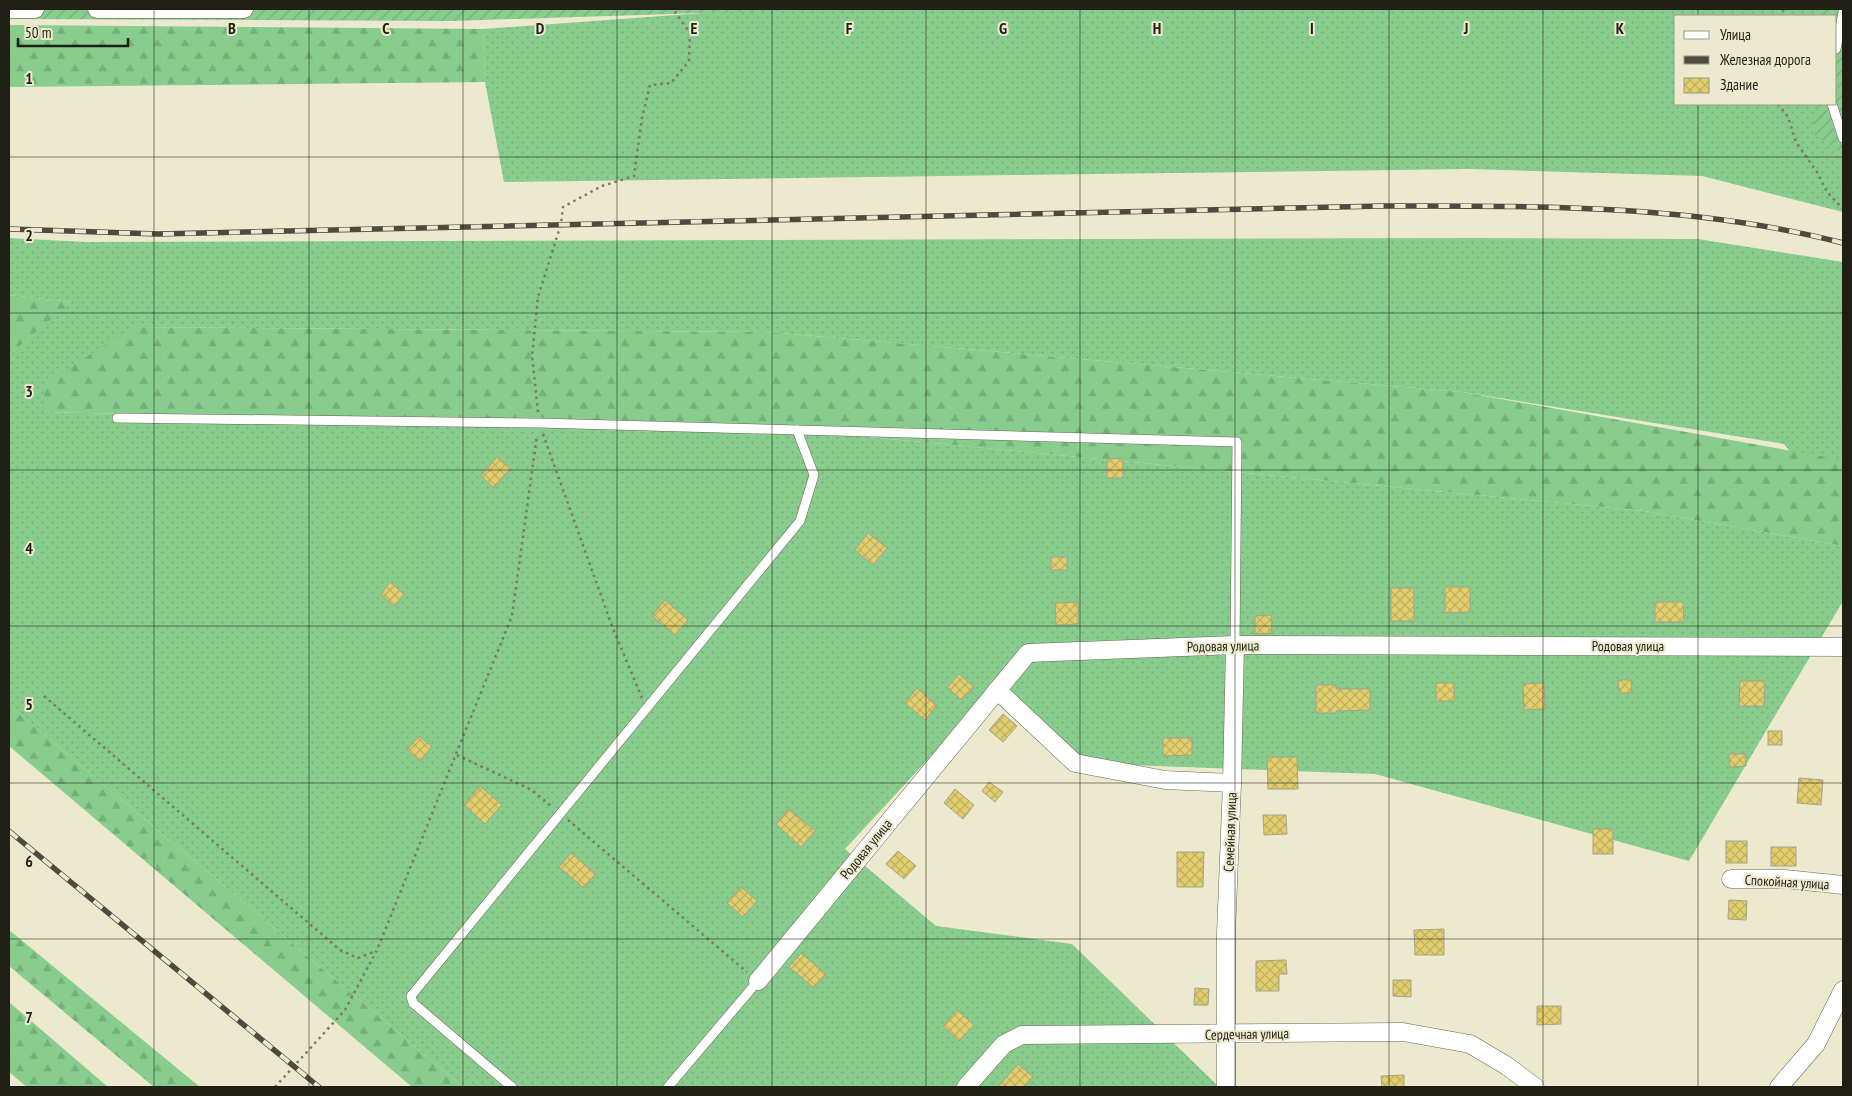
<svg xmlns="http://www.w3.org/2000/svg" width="1852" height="1096" font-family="'PT Sans Narrow',sans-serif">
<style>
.grass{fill:url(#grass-dots);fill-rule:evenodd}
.forest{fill:url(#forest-firs)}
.garden{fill:url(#garden-furrows)}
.building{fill:url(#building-cross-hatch);stroke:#a7a38b}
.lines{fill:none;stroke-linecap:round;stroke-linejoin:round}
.lane-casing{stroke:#6b6751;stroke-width:10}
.street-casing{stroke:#6b6751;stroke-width:19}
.path{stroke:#7d7a69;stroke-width:2.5;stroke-dasharray:2.5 4;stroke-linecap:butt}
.lane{stroke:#fff;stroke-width:9}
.street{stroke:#fff;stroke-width:18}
.rail-casing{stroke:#4d4b3e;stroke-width:5.5}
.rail{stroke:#ede9cf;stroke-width:4;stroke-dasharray:11;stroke-linecap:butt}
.grid{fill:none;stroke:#201f15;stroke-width:1;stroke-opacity:0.55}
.labels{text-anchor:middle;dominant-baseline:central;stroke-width:4;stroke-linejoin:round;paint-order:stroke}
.street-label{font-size:14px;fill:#201f15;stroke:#ede9cf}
.grid-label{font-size:16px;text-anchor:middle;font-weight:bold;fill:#201f15;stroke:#ede9cf;stroke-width:4;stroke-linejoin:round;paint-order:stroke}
</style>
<defs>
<pattern id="grass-dots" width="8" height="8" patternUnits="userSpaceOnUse" patternTransform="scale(1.25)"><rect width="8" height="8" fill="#88cd8d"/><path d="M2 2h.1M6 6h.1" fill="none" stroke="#75b079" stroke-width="1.8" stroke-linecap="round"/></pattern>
<pattern id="forest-firs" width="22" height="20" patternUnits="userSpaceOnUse" patternTransform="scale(1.25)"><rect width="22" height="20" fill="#88cd8d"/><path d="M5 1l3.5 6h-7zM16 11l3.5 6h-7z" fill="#75b079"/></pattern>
<pattern id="garden-furrows" width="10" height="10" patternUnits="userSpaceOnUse" patternTransform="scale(1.25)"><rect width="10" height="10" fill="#88cd8d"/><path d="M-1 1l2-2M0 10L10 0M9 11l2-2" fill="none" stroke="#75b079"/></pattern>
<pattern id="building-cross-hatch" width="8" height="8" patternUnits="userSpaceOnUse" patternTransform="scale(1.25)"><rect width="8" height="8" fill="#e0cd6d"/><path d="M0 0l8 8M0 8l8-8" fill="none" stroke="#c0b05e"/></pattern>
</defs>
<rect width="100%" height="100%" fill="#ede9cf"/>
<g class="grass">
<path d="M758 9H1843V212L1702 176 1470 169 504 182 485 82 483 29ZM1676 16H1836V104H1676Z"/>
<polygon points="9,238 85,242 1472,238 1698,239 1843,262 1843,465 1792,454 1784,444 1462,392 768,332 134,327 43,412 797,430 1644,511 1843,546 1843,601 1689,861 1375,774 1075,763 994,688 845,849 936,926 1072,944 1219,1087 463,1087 9,705 9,355 71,302 9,295"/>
</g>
<g class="forest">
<polygon points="9,25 483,29 485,82 9,87"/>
<polygon points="9,295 72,302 9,355"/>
<polygon points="134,327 768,332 1462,392 1843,460 1843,546 1644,511 797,430 43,412 45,383"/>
<polygon points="9,705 463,1087 412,1087 9,746"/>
<polygon points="9,930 200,1087 154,1087 9,966"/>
<polygon points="9,1002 108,1087 27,1087 9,1072"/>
</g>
<g class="garden">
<polygon points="9,9 827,9 451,21 9,19"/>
<polygon points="1822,9 1843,9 1843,153 1813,134 1816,104 1836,104 1836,16 1822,16"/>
</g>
<g class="building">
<polygon points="497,457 511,468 494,488 481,476"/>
<polygon points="1123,458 1123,478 1107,478 1107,459"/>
<polygon points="868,533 887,548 873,565 855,550"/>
<rect x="1051" y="557" width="16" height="13"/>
<polygon points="390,582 404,594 394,606 381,594"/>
<polygon points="1445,587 1470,587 1470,612 1445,613"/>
<rect x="1391" y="588" width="23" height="33"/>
<polygon points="665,600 688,620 675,635 652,616"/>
<polygon points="1078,602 1078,624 1056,625 1055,603"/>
<polygon points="1655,602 1683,602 1684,622 1655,622"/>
<polygon points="1271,615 1272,633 1255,634 1255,616"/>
<polygon points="959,674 974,687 962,700 947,688"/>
<polygon points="1618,680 1631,680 1632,693 1619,693"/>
<polygon points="1740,681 1765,681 1764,706 1739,706"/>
<rect x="1436" y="683" width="18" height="18"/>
<polygon points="1544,683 1545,709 1524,710 1523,684"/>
<polygon points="1316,685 1336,685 1336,689 1370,689 1370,710 1336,711 1336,713 1316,713"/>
<polygon points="917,688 937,705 925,720 905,703"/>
<polygon points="1003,714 1017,726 1003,742 989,730"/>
<rect x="1768" y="731" width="14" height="14"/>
<polygon points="419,736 432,747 420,761 407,750"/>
<polygon points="1163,738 1192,738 1192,755 1163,756"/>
<polygon points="1729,754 1745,754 1746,766 1730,767"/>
<polygon points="1267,757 1297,757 1298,789 1268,789"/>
<polygon points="1799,778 1823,780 1821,805 1797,803"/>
<polygon points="989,782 1003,792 995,802 982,791"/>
<polygon points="480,786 502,805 485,824 464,805"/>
<polygon points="955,789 974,805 963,819 944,803"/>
<polygon points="789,809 815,831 801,847 776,824"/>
<polygon points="1263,815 1286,815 1287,834 1264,835"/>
<rect x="1593" y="829" width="20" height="25"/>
<rect x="1726" y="841" width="21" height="22"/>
<rect x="1771" y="847" width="25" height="19"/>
<polygon points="898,851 916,866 904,879 886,864"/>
<polygon points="1177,852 1204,852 1203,887 1177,887"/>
<polygon points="571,853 596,874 584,888 559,867"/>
<polygon points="741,887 757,901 743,917 727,903"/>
<polygon points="1729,900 1747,901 1746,920 1728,919"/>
<polygon points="1444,929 1444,955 1415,955 1414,930"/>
<polygon points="801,953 826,974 814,988 789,967"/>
<polygon points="1286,960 1287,974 1279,974 1279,991 1256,991 1256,961"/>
<polygon points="1393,980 1411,980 1411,997 1393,996"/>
<polygon points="1195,988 1209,989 1208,1005 1194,1005"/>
<polygon points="1537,1006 1561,1006 1561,1024 1537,1025"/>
<polygon points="957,1010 974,1025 959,1041 943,1026"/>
<polygon points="1018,1064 1033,1077 1024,1087 998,1087"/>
<polygon points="1404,1075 1404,1087 1382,1087 1381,1076"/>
</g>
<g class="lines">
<defs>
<g id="lane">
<polyline points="1836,49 1843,12"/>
<polyline points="1832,104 1843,138"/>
<polyline points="117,418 539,423 1237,442 1235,645"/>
<polyline points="512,1087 413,1003 411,996 800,521 814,475 797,430"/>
<polyline points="668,1087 758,981"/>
</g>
<g id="street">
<polyline points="9,9 35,9"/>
<polyline points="97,9 244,9"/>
<polyline points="997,690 1075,763 1165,780 1232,783 1226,934 1226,1087"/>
<polyline points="1232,783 1235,645"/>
<polyline points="1731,879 1785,879 1843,885"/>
<polyline points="758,981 1028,653 1235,645 1843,647"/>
<polyline points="966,1087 1004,1044 1022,1035 1403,1032 1470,1044 1507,1066 1535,1087"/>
<polyline points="1779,1087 1816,1044 1843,990"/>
</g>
</defs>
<use href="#lane" class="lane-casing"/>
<use href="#street" class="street-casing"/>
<g class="path">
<polyline points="1783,9 1784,16"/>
<polyline points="1778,104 1788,117 1796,142 1817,172 1827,192 1843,209"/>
<polyline points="538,412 532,356 538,297 561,224 563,207 602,186 634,176 642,118 650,85 671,83 689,61 690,33 673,9"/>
<polyline points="543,434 612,626 642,698"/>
<polyline points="44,696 340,950 358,958 376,951"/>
<polyline points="457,755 532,790 552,807"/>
<polyline points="568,820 747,972"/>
<polyline points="275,1087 345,1010 377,950 456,754 512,616 537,435"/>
</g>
<use href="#lane" class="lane"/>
<use href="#street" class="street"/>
<defs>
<g id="rail">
<path d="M9 229 158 234 1382 206C1536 206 1693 204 1843 243"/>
<polyline points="9,831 319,1087"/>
</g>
</defs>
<use href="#rail" class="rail-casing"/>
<use href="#rail" class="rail"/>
</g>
<path class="grid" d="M154 9V1087M309 9V1087M463 9V1087M617 9V1087M772 9V1087M926 9V1087M1080 9V1087M1235 9V1087M1389 9V1087M1543 9V1087M1698 9V16M1698 104V1087M9 157H1843M9 313H1843M9 470H1843M9 626H1843M9 783H1843M9 939H1843"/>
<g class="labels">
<g class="street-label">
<text transform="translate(1223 646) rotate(-1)">Родовая улица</text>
<text x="1628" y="646">Родовая улица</text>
<text transform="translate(1230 832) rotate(-88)">Семейная улица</text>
<text transform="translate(866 849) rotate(-51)">Родовая улица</text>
<text transform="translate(1787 882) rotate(3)">Спокойная улица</text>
<text transform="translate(1247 1034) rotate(-1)">Сердечная улица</text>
</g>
</g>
<g class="grid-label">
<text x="232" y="34">B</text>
<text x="386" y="34">C</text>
<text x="540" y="34">D</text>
<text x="694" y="34">E</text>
<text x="849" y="34">F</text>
<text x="1003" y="34">G</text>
<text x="1157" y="34">H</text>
<text x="1312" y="34">I</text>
<text x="1466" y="34">J</text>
<text x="1620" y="34">K</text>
<text x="29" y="84">1</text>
<text x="29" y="241">2</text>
<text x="29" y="397">3</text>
<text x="29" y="554">4</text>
<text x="29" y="710">5</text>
<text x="29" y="867">6</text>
<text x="29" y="1023">7</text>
</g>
<rect width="1852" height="1096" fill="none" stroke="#201f15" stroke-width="20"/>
<rect x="1674" y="15" width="162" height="90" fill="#ede9cf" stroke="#9b9885"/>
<rect x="1684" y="31" width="25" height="8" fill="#ffffff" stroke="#9b9885"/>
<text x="1720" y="40" font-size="15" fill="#201f15">Улица</text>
<rect x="1684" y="56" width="25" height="8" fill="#4d4b3e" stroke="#9b9885"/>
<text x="1720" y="65" font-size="15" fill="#201f15">Железная дорога</text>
<rect x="1684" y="78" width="25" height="15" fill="url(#building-cross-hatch)" stroke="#9b9885"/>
<text x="1720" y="90" font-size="15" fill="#201f15">Здание</text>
<path d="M18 38v8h110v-8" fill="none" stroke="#201f15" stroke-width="2.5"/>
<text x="25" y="38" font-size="15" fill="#201f15" stroke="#ede9cf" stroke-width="4" paint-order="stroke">50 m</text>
</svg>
